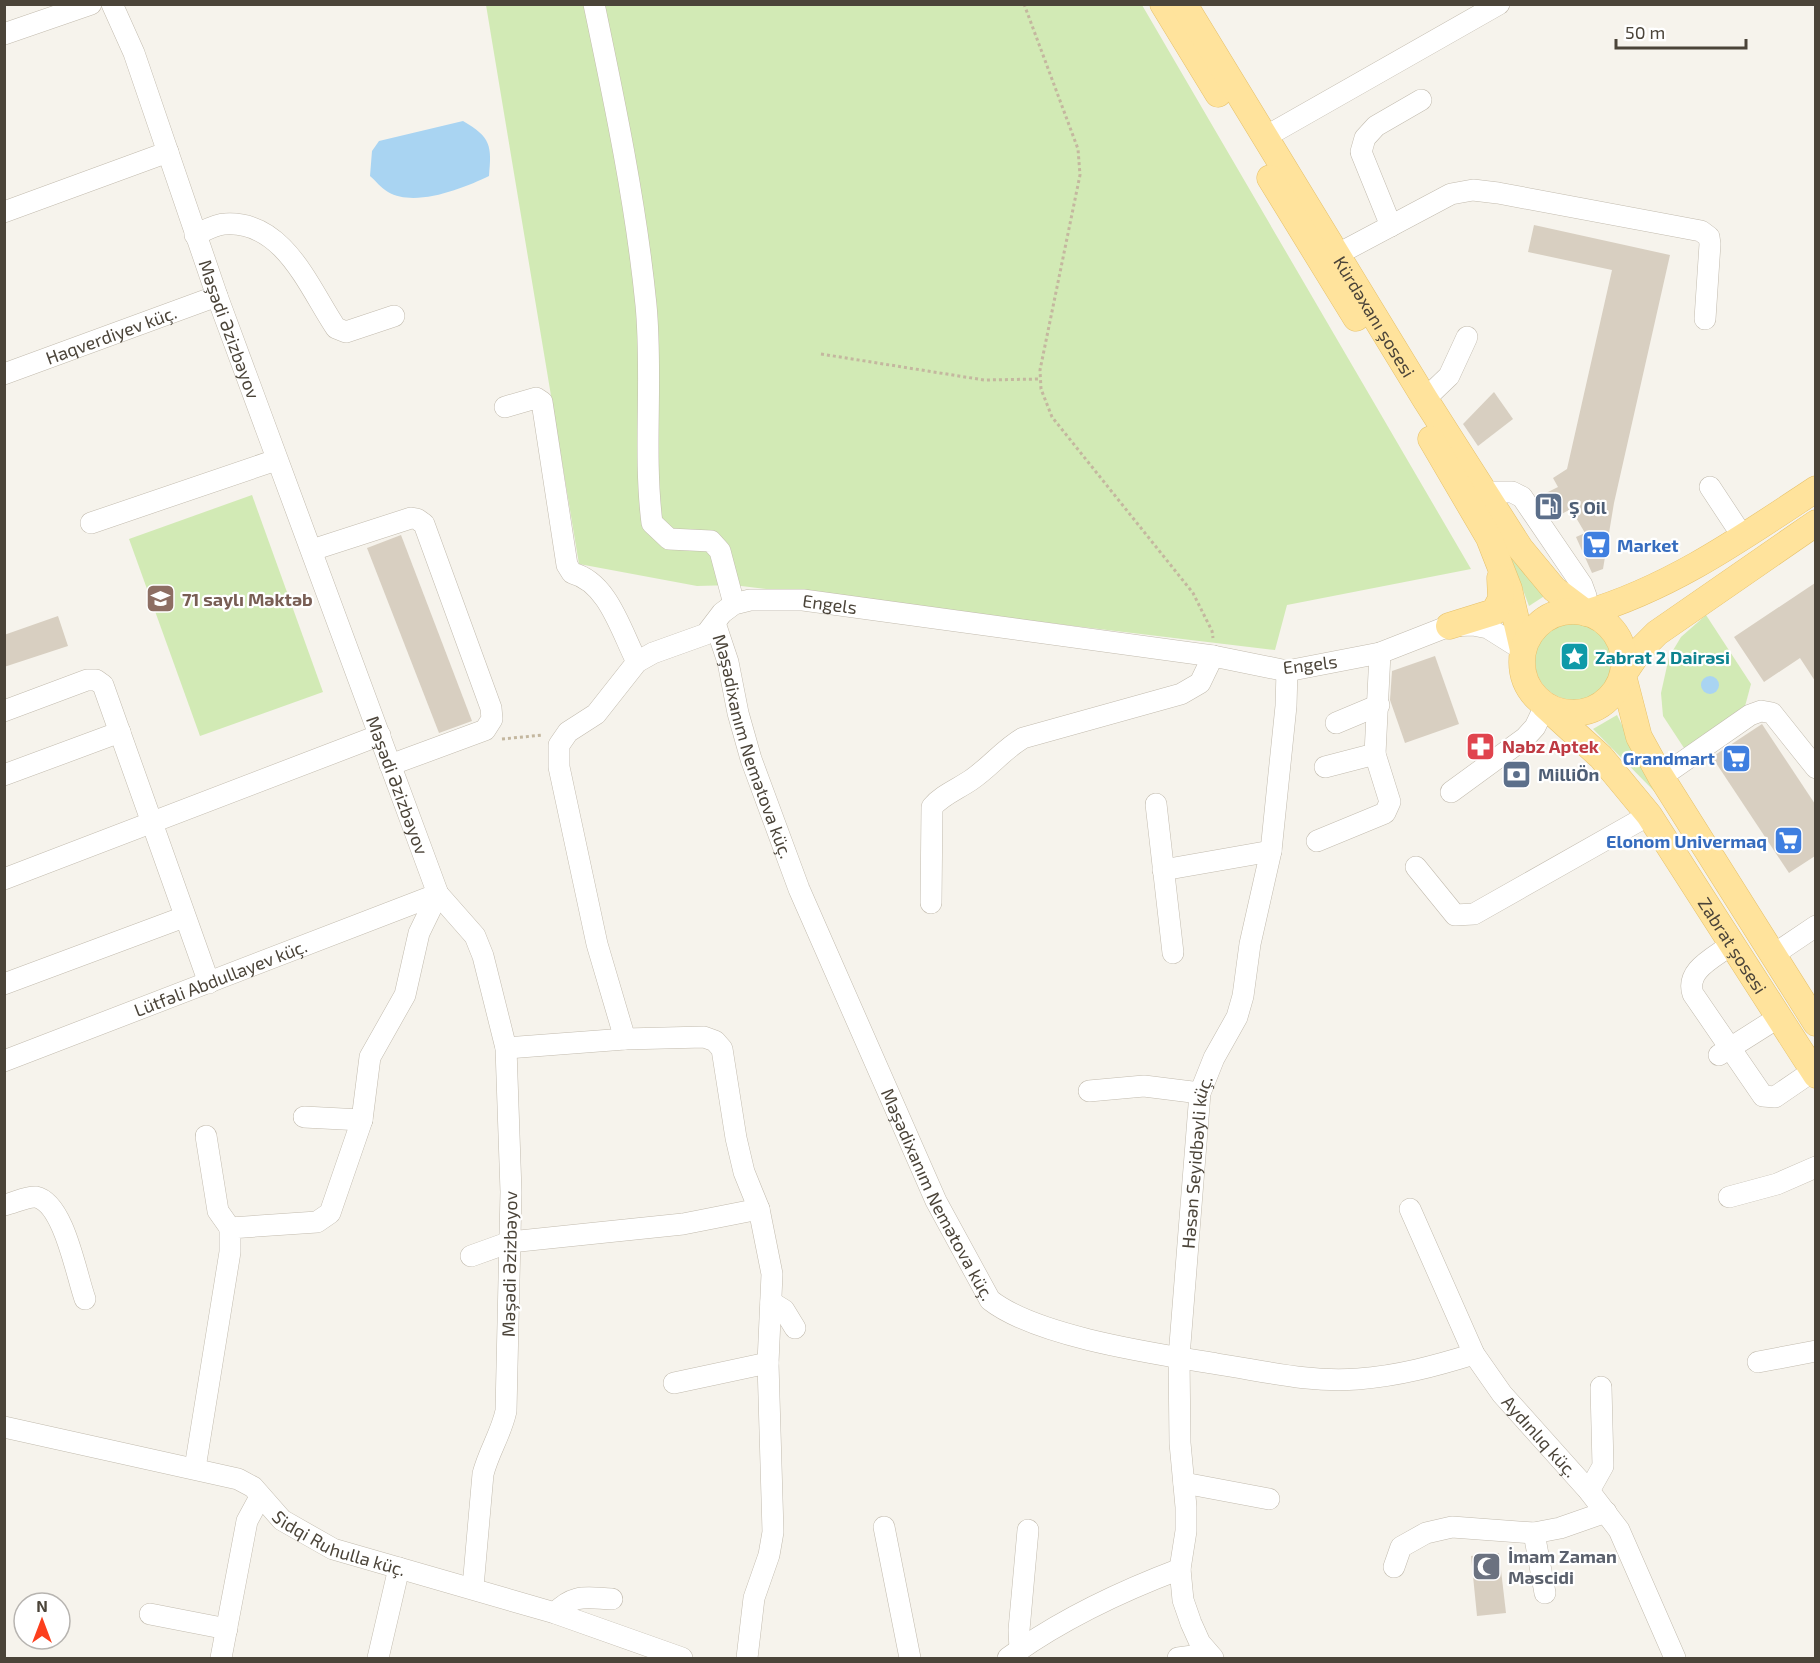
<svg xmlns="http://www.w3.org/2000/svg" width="1820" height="1663" font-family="'Exo 2',sans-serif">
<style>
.green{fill:#d2eab5}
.water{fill:#a9d4f2}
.building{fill:#d8cfc1}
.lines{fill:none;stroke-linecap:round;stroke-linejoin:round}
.minor-casing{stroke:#c2bbae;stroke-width:22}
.major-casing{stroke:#e6c16a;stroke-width:27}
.path{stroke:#c4b79f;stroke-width:3;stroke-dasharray:3 3;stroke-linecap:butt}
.minor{stroke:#fff;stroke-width:21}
.major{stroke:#ffe39c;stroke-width:26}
.labels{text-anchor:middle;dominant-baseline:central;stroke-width:4.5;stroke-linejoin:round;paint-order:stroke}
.street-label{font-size:18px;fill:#4b4439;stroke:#fff}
.service-label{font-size:18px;font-weight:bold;fill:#4e5e75;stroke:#fff;text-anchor:start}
.shop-label{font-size:18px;font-weight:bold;fill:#366cbe;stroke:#fff;text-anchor:end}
.education-label{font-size:18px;font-weight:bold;fill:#785e54;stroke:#fff;text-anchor:start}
.culture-label{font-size:18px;font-weight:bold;fill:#0d838f;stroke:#fff;text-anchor:start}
.health-label{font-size:18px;font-weight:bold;fill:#be3a42;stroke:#fff;text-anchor:start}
.worship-label{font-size:18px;font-weight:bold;fill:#5b616d;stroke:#fff;text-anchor:start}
</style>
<rect width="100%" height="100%" fill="#f6f3ec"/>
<g class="green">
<polygon points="486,5 1142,5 1471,569 1287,605 1275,650 733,585 697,586 579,564"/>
<polygon points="252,495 323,692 200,736 129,539"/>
<polygon points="1504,540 1546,595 1529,606"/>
<polygon points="1706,615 1751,684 1744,710 1684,748 1663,716 1661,693 1669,657 1681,637"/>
<circle cx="1574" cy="661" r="39"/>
<polygon points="1617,715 1656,793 1593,729"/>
</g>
<g class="water">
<path d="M463 121C491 137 492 146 489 176 464 188 415 208 388 192 381 188 376 181 370 176L372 151 379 141Z"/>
<circle cx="1710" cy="685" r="9"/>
</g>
<g class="building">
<polygon points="1534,225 1670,255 1614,503 1603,569 1592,573 1576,537 1585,533 1571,509 1552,519 1538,497 1558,487 1553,478 1567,469 1612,270 1528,252"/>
<polygon points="1494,392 1513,419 1478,446 1463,424"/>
<polygon points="401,535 472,721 439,733 367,548"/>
<polygon points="1815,583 1815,681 1800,658 1764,682 1734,637"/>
<polygon points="58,616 68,646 4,667 4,635"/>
<polygon points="1435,656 1459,724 1405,743 1390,700 1392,671"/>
<polygon points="1762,724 1815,804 1815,856 1789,873 1712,757"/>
<polygon points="1499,1553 1506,1613 1477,1616 1471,1556"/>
</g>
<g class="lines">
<defs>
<g id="minor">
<path id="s1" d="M112 4 134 53 217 296 438 894 475 936 483 956 506 1048 511 1192 506 1411C501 1434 489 1451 483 1474L473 1587"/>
<path d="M594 4C615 104 636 204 646 305 653 378 643 451 652 523L669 539 711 541 720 551 734 604"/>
<polyline points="4,34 91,4"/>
<polyline points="1265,137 1499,4"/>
<polyline points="4,212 168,152"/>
<polyline points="1391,226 1361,152 1365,138 1376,126 1421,100"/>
<path d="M195 235C204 231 216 224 225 224 284 220 309 288 336 328L346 332 394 316"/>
<polyline points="1338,254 1451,194 1473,190 1498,193 1701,231 1709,237 1710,244 1705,319"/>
<path id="s2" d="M4 374 217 296"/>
<polyline points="1425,399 1449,376 1467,337"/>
<path d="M505 407 536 398 542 402 567 565 572 573C608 582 621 631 637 662"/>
<polyline points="1710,487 1743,537"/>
<polyline points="1485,492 1512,492 1522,497 1582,585 1586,596 1586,613"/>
<polyline points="91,523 276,460"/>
<polyline points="312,550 411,518 417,519 424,524 491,708 492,719 485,730 390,765"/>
<path id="s3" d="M715 623 728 662 738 713 751 759 799 889 936 1201 990 1300C1037 1337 1157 1354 1217 1364 1264 1371 1310 1383 1358 1379 1398 1376 1435 1366 1474 1354"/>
<polyline points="4,711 87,680 96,680 103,685 209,983"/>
<polyline points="1336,723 1379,705"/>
<polyline points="1325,767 1375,754"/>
<polyline points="4,775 120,732"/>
<polyline points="1661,777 1750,715 1761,711 1772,713 1816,768"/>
<polyline points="1451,792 1525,738 1535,727 1545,706"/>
<polyline points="1156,804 1173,953"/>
<polyline points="1317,841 1385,813 1390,802 1375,754 1380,653"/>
<polyline points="1416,867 1455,915 1474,914 1649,815"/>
<polyline points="1163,870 1271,851"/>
<polyline points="4,879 380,735"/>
<path d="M931 903 932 807C942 795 958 789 971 780 990 767 1004 749 1023 738L1181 694 1200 683 1213 656"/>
<path d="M1732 944C1714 958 1685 970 1693 994L1763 1096 1775 1097 1813 1071"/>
<polyline points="1773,955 1816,926"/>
<polyline points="4,984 184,917"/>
<path id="s4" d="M625 1039 597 944 559 767V745L568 732 596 714 637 662 653 653 706 634 722 613 734 604 750 600H803L1213 656 1287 671 1380 653 1449 626 1473 625 1488 628 1523 650"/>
<polyline points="506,1048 625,1039 704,1037 715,1041 722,1049 736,1138 744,1172 759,1209 772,1274 768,1363 773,1532 769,1555 754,1598 747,1658"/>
<polyline points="1719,1055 1779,1017"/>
<path id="s5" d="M4 1061 438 894"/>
<polyline points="1089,1091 1144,1086 1200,1093"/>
<polyline points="304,1117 362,1120"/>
<polyline points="206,1136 218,1211 230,1228"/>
<polyline points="1729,1197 1777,1184 1816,1167"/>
<path d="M4 1205C14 1203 27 1196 36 1197 64 1203 76 1274 85 1299"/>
<path id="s6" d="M1410 1209 1474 1354 1502 1394 1589 1491 1619 1530 1675 1658"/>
<polyline points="471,1256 510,1242 683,1224 759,1209"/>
<polyline points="771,1302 784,1310 795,1328"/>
<polyline points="1758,1362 1816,1351"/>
<polyline points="674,1383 768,1363"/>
<path id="s7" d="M4 1427 238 1479 253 1487 282 1520 333 1549 555 1613 682 1658"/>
<polyline points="195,1468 230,1252 230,1228 317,1222 330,1213 362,1120 370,1057 405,995 419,933 438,894"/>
<polyline points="1184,1483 1269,1499"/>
<polyline points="1589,1491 1603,1466 1601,1387"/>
<polyline points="884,1527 910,1658"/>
<polyline points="1534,1533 1545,1593"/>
<polyline points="1394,1567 1401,1547 1426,1533 1452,1527 1534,1533 1560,1528 1606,1512"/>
<path d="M555 1613C574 1593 587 1598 612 1599"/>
<polyline points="150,1614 227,1629"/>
<polyline points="1020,1650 1019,1630 1028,1530"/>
<polyline points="221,1658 247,1521 260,1497"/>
<polyline points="378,1658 399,1568"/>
<path d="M1008 1658C1060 1620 1119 1592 1180 1569"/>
<polyline points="1178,1658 1208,1654"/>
<path id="s8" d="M1213 1658 1200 1643 1191 1623 1183 1600 1180 1569 1186 1531V1507L1180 1443 1179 1357 1200 1093 1214 1058 1237 1017 1243 996 1250 944 1271 851 1286 706 1287 671"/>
</g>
<g id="major">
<polyline points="1163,4 1218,94"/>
<path id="s9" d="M1184 4 1425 399 1520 548 1554 589 1586 613C1671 588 1742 538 1816 489"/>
<polyline points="1270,178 1356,318"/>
<polyline points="1431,439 1489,538 1509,589 1523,650"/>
<polyline points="1816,523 1657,633 1640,650 1623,675 1639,737 1661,777 1816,1023"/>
<circle cx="1573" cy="662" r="51"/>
<polyline points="1449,626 1494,612 1501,599 1500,578"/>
<path id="s10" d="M1545 706 1601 757 1649 815 1816 1075"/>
</g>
</defs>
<use href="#minor" class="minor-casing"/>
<use href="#major" class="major-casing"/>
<g class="path">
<polyline points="1024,4 1078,149 1080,175 1040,370 1041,389 1052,417 1193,593 1212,631 1213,638"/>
<polyline points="821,354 984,380 1040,379"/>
<polyline points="502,739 543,735"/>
</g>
<use href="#minor" class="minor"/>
<use href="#major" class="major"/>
</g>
<defs>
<symbol id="fuel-square" viewBox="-11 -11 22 22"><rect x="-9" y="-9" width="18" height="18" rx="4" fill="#5c6f8a" stroke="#fff"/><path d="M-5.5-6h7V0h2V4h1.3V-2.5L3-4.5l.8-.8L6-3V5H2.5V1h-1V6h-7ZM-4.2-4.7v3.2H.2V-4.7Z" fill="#fff"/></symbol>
<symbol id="supermarket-square" viewBox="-11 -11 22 22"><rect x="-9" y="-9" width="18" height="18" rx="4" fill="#3f7fe0" stroke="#fff"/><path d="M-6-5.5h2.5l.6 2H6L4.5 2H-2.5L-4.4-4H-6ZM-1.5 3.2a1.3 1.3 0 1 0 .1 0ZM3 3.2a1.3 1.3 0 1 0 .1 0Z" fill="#fff"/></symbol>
<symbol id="school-square" viewBox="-11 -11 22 22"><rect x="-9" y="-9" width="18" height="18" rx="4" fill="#8d6e63" stroke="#fff"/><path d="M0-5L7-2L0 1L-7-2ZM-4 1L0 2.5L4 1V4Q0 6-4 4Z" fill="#fff"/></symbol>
<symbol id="sight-square" viewBox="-11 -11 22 22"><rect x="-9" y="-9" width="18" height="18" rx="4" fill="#0f9aa8" stroke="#fff"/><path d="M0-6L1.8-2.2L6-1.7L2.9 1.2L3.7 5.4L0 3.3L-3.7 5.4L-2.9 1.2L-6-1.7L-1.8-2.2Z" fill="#fff"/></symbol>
<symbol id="pharmacy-square" viewBox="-11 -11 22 22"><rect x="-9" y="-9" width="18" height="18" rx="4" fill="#e0444e" stroke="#fff"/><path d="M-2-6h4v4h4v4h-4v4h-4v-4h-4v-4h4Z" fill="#fff"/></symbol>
<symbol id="bank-square" viewBox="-11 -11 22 22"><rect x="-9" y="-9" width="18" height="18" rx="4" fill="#5c6f8a" stroke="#fff"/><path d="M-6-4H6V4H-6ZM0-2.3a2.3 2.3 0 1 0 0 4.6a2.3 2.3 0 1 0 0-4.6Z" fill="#fff"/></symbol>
<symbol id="mosque-square" viewBox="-11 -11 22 22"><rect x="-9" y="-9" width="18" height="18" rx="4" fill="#6b7280" stroke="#fff"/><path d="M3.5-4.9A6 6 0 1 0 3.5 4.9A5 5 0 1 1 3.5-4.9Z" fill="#fff"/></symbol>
</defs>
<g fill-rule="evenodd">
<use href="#fuel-square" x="1532" y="490" width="33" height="33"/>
<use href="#supermarket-square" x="1580" y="528" width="33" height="33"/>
<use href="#school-square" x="144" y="582" width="33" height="33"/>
<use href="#sight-square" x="1558" y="640" width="33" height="33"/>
<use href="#pharmacy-square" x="1464" y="730" width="33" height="33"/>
<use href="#supermarket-square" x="1720" y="742" width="33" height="33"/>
<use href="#bank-square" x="1500" y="758" width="33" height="33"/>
<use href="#supermarket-square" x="1772" y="824" width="33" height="33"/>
<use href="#mosque-square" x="1470" y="1550" width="33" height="33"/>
</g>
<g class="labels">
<g class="street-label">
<text stroke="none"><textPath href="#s9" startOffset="366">Kürdəxanı şosesi</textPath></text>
<text stroke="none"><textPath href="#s1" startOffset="346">Məşədi Əzizbəyov</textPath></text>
<text stroke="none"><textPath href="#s2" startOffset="114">Haqverdiyev küç.</textPath></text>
<text stroke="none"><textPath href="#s4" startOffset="630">Engels</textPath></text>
<text transform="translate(1310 664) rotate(-7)">Engels</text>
<text stroke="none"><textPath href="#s3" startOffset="129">Məşədixanım Nemətova küç.</textPath></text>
<text stroke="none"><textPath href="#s1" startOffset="832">Məşədi Əzizbəyov</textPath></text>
<text stroke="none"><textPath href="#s10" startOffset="306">Zabrat şosesi</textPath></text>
<text stroke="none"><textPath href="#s5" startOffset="232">Lütfəli Abdullayev küç.</textPath></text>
<text stroke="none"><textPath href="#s8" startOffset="506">Həsən Seyidbəyli küç.</textPath></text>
<text stroke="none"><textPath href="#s3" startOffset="615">Məşədixanım Nemətova küç.</textPath></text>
<text transform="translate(509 1264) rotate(-89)">Məşədi Əzizbəyov</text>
<text stroke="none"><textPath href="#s6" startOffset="264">Aydınlıq küç.</textPath></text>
<text stroke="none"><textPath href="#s7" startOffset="363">Sidqi Ruhulla küç.</textPath></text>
</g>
<g class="service-label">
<text x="1569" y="507">Ş Oil</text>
<text x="1538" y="774">MilliÖn</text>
</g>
<g class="shop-label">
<text x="1617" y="545" text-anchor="start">Market</text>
<text x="1715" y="758">Grandmart</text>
<text x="1767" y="841">Elonom Univermaq</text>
</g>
<g class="education-label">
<text x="182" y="599">71 saylı Məktəb</text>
</g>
<g class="culture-label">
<text x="1595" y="657">Zabrat 2 Dairəsi</text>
</g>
<g class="health-label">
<text x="1502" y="746">Nəbz Aptek</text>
</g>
<g class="worship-label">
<text x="1508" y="1556">İmam Zaman<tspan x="1508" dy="21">Məscidi</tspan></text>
</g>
</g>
<rect width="1820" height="1663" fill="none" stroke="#4b4439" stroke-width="12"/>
<g transform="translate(42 1621)"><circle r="28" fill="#ffffff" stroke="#b7b4b0" stroke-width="1.5"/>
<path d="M0-4.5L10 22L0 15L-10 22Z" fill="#fc3f1d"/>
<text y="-9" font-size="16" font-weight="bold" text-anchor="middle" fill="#4b4439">N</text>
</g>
<path d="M1616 39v9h130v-9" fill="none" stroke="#4b4439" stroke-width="3"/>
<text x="1625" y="39" font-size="18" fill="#4b4439" stroke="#ffffff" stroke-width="4.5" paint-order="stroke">50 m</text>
</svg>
